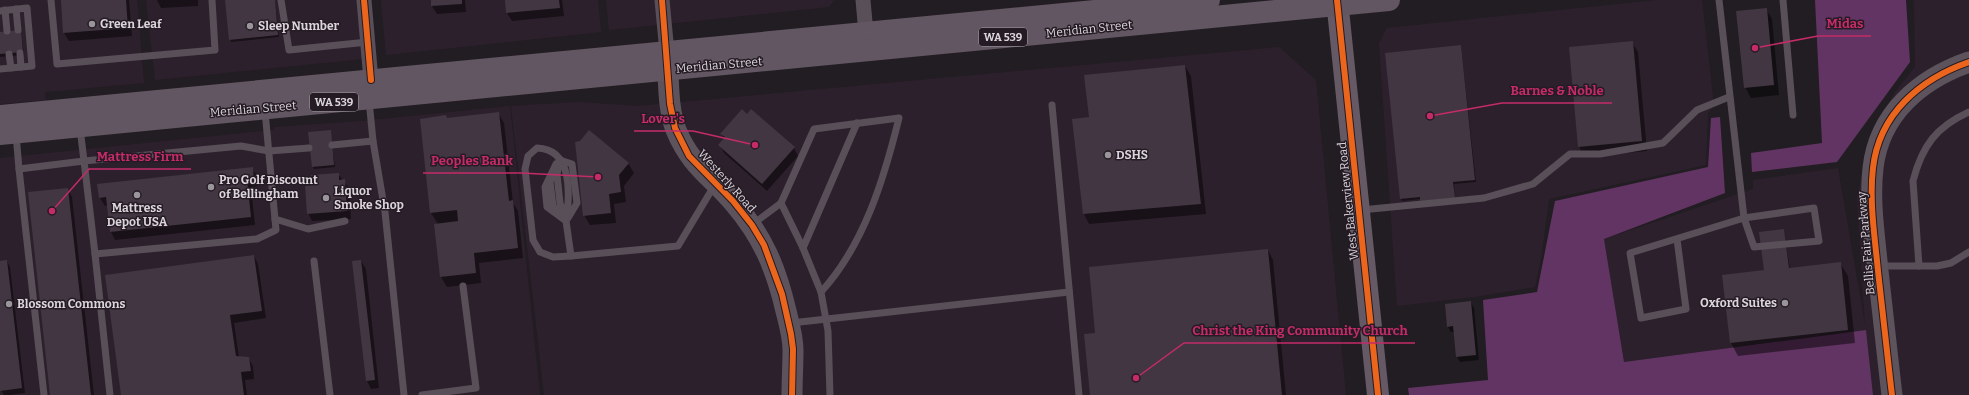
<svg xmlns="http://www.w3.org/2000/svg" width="1969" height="395" font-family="Bitter,serif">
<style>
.built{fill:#2d202d}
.forest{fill:#623463}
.shadow{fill:#0007}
.building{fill:#413642}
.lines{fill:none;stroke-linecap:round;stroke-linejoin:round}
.lane{stroke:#584f58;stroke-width:7}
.street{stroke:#584f58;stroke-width:15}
.secondary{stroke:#5c535c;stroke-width:21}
.primary{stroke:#645964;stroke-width:22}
.highway{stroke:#615661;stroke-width:22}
.cycleway-casing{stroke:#241b24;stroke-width:8}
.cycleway{stroke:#eb651d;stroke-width:6}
.poi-dot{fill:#9a959a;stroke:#241b24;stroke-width:1.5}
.labels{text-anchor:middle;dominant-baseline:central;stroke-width:3;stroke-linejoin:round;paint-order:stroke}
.shield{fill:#241b24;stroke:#a49da4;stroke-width:1}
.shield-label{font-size:11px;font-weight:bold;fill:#dbd5db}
.poi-label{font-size:12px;font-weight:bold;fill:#dbd5db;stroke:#241b24;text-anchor:start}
.street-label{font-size:12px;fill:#dbd5db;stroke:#241b24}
.leader{fill:none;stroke:#c42b68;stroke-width:1.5}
.callout-dot{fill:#c42b68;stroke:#241b24;stroke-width:1.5}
.callout-label{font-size:13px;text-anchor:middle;font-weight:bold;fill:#c42b68;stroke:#241b24;stroke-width:3;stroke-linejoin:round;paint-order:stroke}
</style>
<rect width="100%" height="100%" fill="#221d22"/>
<g class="built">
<polygon points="0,0 137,0 144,83 45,92 46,100 0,104"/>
<polygon points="146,0 358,0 363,59 155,80"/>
<polygon points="381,0 598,0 601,32 386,55"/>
<polygon points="606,0 834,0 829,7 609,30"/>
<polygon points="1657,0 1702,0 1714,106 1708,113 1706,165 1549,199 1541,259 1535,287 1474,297 1397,306 1379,43 1387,28"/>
<polygon points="1914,0 1969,0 1969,395 1873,395 1866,330 1624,362 1604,239 1753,189 1753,180 1838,168 1865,325 1857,197 1871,133 1895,92 1915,67"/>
<polygon points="1279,47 1316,80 1346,395 544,395 511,106 578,102 638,106"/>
<polygon points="510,106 540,395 0,395 0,158 274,130 274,127 362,121"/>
</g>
<g class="forest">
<polygon points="1815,0 1906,0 1910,62 1837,162 1752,172 1751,153 1822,143"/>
<polygon points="1720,117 1725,193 1604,239 1624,362 1866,330 1873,395 1409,395 1408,388 1488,380 1483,300 1537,292 1555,201 1708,167 1711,118"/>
</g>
<g class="shadow">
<polygon points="62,0 129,0 132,36 69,41 64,33"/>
<polygon points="157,0 198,0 198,6 161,8"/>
<polygon points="226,0 275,0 279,37 231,42"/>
<polygon points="432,0 465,0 466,12 437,14 432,6"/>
<polygon points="506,0 562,0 564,16 512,21 507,13"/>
<polygon points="1766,9 1772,19 1779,95 1751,98 1745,87"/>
<polygon points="21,31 24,55 0,57 0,33"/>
<polygon points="1632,42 1638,52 1647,151 1585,157 1579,147"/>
<polygon points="1461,46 1476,182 1454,184 1455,200 1421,199 1402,201 1401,199"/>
<polygon points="1185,66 1191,76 1206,214 1089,224 1084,214 1090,118"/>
<polygon points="498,113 504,123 513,203 518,211 523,258 479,263 481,283 447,287 441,277 438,224 431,213 421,119 447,119"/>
<polygon points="330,131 335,167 314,169 313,167"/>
<polygon points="721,134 794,148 798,156 767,191 724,153 720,145 725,139"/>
<polygon points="580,142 628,163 634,173 624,186 626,202 614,204 616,223 590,225 584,215"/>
<polygon points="252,168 257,176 258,186 251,187 255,225 115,240 111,232 108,205 105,206 100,198 99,185"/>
<polygon points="338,174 349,188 351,219 312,221 308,213"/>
<polygon points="67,189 72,197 94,395 51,395"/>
<polygon points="1784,230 1790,269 1840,263 1848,276 1855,343 1738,356 1731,343 1723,276 1765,271"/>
<polygon points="1268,250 1273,260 1286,395 1091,395 1096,334"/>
<polygon points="254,256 258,264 266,318 234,323 239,357 248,358 253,366 254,379 245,380 247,395 122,395"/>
<polygon points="7,261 10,267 25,393 10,395 4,395 1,390 0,381 0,262"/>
<polygon points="361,261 366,269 379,388 371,389 367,381"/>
<polygon points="1471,303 1474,308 1479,360 1460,362 1457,356 1454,332 1451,332 1448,327"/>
</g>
<g class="building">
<polygon points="61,0 126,0 128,28 63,33"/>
<polygon points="225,0 275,0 278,35 229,40"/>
<polygon points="431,0 462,0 462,4 431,6"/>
<polygon points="505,0 559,0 560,8 506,13"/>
<polygon points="1767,8 1774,85 1744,88 1736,11"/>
<polygon points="21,30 23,52 0,54 0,32"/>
<polygon points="1633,41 1642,141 1578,147 1569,47"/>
<polygon points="1461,45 1475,180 1453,182 1455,198 1420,201 1420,197 1400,199 1385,53"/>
<polygon points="1185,65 1201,204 1083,214 1072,119 1089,117 1084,75"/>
<polygon points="742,109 747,114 751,109 795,147 762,184 718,145 725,137 720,134"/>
<polygon points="499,112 509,201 513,200 518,248 474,253 476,273 440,277 434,224 458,221 457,210 430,213 420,119 446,115 447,118"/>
<polygon points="331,130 334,165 312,167 308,132"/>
<polygon points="589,130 629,163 619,175 621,192 609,194 611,213 583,216 575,142 580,141"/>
<polygon points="253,167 254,179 247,179 251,217 110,232 106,197 99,198 97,184"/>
<polygon points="339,173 339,180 345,179 347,211 307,214 305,186 312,185 311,175"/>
<polygon points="68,188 91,395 50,395 28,192"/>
<polygon points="1784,229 1789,268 1841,262 1848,330 1730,343 1722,275 1764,270 1759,232"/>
<polygon points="1268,249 1282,395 1090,395 1084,334 1095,333 1089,267"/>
<polygon points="254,255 262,311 230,315 236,356 249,357 251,371 241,372 244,395 121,395 105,275"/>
<polygon points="7,260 22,388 0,391 0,261"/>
<polygon points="361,260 375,380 366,381 352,261"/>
<polygon points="1471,301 1476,355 1456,357 1453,326 1447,327 1445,304"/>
</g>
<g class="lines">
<g class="lane">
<polyline points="51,0 57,64 215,50 212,0"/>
<polyline points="281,0 289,50 368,42"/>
<polyline points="1783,0 1793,115"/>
<polyline points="16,9 18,30"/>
<polyline points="5,10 7,31"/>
<polyline points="0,11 27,8 32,66 0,69"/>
<polyline points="20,53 21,67"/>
<polyline points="9,54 11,68"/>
<polyline points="369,100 373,141 385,212 404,395"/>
<polyline points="1052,105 1079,395"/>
<polyline points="80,128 84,161 241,146 269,151 309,148"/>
<polyline points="16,134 19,169 84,161 95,254 257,239 276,230 265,111"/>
<polyline points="332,145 373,141"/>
<path d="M559 160 557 175 560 203 566 221 571 256 553 257 540 252 533 240 525 169 528 156 537 148C573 149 570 195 566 221"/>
<polyline points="560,160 572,164 577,203 568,218"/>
<polyline points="556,164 545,187 547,207 566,221"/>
<polyline points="19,169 44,395"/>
<polyline points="552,177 550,182 553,206 560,213"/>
<polyline points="781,203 803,248 821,292"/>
<polygon points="1814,208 1819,241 1754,247 1744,218"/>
<polyline points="1361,210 1484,198 1533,184 1570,154 1600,154 1663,143 1697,110 1729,97"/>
<polyline points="275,219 308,229 345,221"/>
<path d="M753 224 781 203 814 129 899 118C884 179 864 245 821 292L828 331 830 395"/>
<polyline points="1677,239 1686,309 1641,318 1630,253 1744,218 1719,0"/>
<polyline points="803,248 857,123"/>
<polyline points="95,254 110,395"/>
<polyline points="571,256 678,246 714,186"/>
<polyline points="314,261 330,395"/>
<polyline points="1878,266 1937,266 1951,263 1969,252"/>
<path d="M1919 266 1913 181C1922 146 1936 127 1969 112"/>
<polyline points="791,323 1069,292"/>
<polyline points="422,395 476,388 463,286"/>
</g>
<g class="street">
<polyline points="364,0 371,80"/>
<polyline points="662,0 667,52"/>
<polyline points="863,0 866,33"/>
</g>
<g class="secondary">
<path d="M667 52C669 77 667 107 676 130 691 166 711 176 734 203 763 237 776 268 786 311 789 323 793 337 793 350 793 365 792 380 792 395"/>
<path d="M1892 395C1887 354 1883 313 1878 271 1875 238 1869 202 1873 168 1879 114 1920 79 1969 62"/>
</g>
<polyline class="primary" points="1337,0 1378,395"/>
<g class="highway">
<polyline points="0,116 1209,0"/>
<polyline points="0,134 1389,0"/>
</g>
<defs>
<g id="cycleway">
<polyline points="364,0 371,80"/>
<polyline points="662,0 670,104 675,128 689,156 733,201 752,225 764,245 782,294 791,334 793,349 792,395"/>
<polyline points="1337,0 1378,395"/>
<path d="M1892 395C1887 354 1883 313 1878 271 1875 238 1869 202 1873 168 1879 114 1920 79 1969 62"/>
</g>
</defs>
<use href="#cycleway" class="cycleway-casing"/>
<use href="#cycleway" class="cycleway"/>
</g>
<g class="poi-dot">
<circle cx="92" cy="24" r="4"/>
<circle cx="250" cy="26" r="4"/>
<circle cx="1108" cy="155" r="4"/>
<circle cx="211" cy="187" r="4"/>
<circle cx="137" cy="195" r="4"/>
<circle cx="326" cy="198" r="4"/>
<circle cx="1785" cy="303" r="4"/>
<circle cx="9" cy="304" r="4"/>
</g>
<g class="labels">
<g class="shield">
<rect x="979" y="28" width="48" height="18" rx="3"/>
<rect x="310" y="93" width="48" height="18" rx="3"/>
</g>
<g class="shield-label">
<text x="1003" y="37">WA 539</text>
<text x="334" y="102">WA 539</text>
</g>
<g class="poi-label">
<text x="100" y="24">Green Leaf</text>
<text x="258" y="26">Sleep Number</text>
<text x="1116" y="155">DSHS</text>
<text x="219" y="180">Pro Golf Discount<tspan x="219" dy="14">of Bellingham</tspan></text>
<text x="334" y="191">Liquor<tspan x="334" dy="14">Smoke Shop</tspan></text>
<text x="137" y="208" text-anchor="middle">Mattress<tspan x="137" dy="14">Depot USA</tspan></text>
<text x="1777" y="303" text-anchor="end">Oxford Suites</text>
<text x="17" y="304">Blossom Commons</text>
</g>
<g class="street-label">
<text transform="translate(1089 29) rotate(-6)">Meridian Street</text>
<text transform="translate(719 65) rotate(-5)">Meridian Street</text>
<text transform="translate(253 109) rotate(-5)">Meridian Street</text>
<text transform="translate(727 181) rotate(48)">Westerly Road</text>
<text transform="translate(1348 201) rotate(-96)">West Bakerview Road</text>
<text transform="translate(1866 243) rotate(-95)">Bellis Fair Parkway</text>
</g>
</g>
<path class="leader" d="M1755 48L1818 36H1871M1430 116L1502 103H1612M755 145L693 131H634M52 211L89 169H191M598 177L521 173H423M1136 378L1184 343H1415"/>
<g class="callout-dot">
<circle cx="1755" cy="48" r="4"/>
<circle cx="1430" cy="116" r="4"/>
<circle cx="755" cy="145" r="4"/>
<circle cx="52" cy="211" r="4"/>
<circle cx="598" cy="177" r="4"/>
<circle cx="1136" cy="378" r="4"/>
</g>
<g class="callout-label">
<text x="1845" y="28">Midas</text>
<text x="1557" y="95">Barnes &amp; Noble</text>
<text x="663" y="123">Lover's</text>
<text x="140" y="161">Mattress Firm</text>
<text x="472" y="165">Peoples Bank</text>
<text x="1300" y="335">Christ the King Community Church</text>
</g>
</svg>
